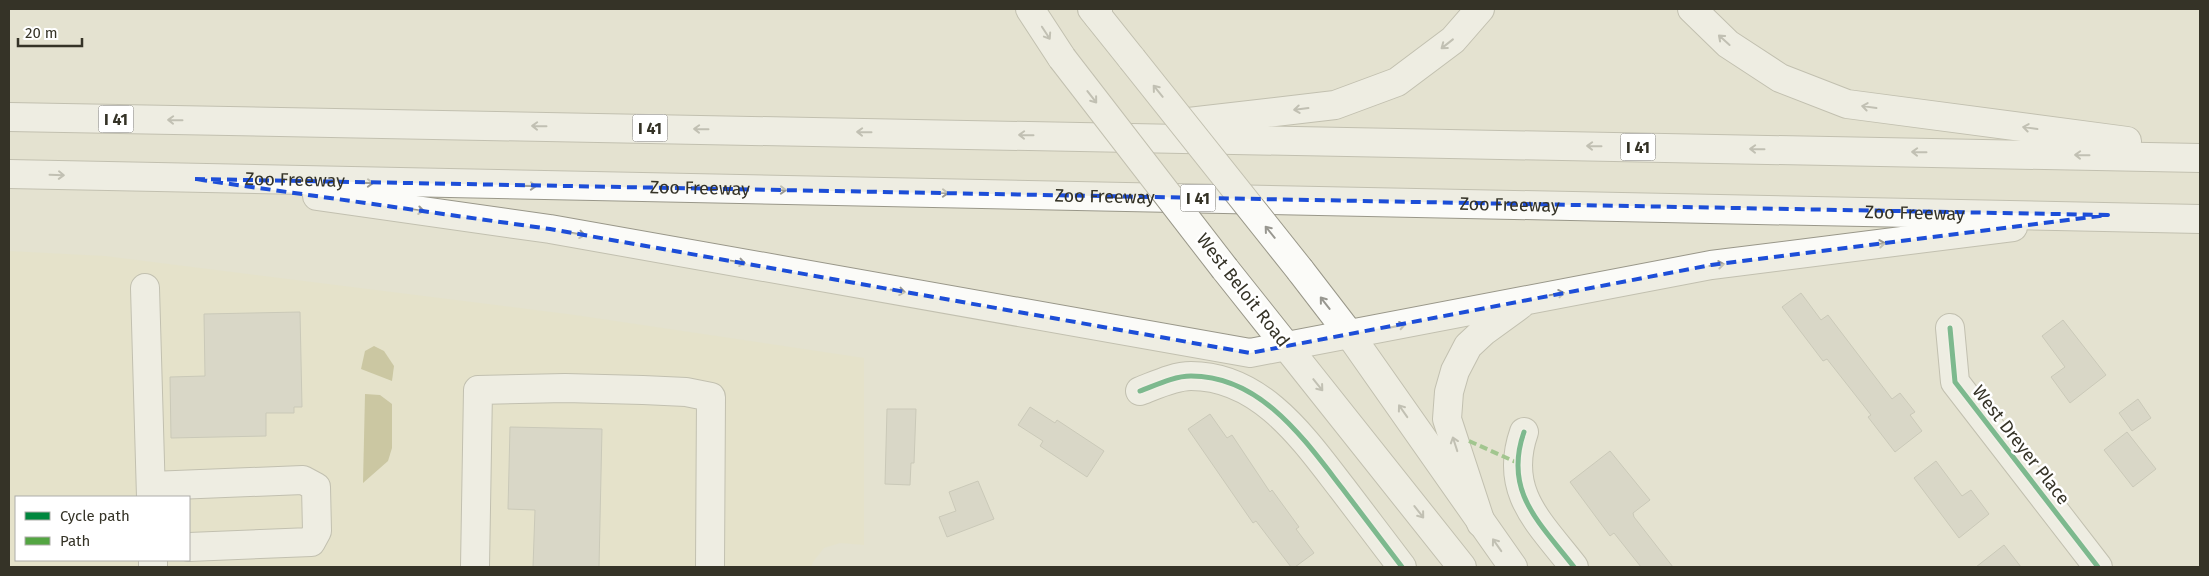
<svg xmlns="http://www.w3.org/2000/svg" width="2209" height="576" font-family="'Fira Sans',sans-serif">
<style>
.built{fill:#e6e3c4;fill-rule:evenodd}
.water{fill:#ada66b}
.building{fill:#cccbbc;stroke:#abaa9c}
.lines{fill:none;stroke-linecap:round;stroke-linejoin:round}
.minor-casing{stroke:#999789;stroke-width:30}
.major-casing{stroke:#999789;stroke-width:30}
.highway-casing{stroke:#999789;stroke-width:30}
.minor{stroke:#fbfbf8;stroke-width:28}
.major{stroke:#fbfbf8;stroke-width:28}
.highway{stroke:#fbfbf8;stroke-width:28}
.major-bridge-casing{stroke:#999789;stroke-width:30;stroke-linecap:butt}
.major-bridge{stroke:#fbfbf8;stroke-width:28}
.quiet{stroke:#53a542;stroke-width:4;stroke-dasharray:8 4;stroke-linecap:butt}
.cycleway-casing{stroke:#fff;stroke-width:8}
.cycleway{stroke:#00873e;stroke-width:5}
.oneway{stroke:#989790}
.marked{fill:none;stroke:#1d4ed8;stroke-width:4;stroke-dasharray:10 6;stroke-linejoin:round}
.labels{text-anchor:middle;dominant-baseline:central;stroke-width:5;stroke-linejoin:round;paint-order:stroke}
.shield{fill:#fff;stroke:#727068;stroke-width:1}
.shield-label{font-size:16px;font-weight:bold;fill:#353327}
.street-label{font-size:18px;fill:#353327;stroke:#fff}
</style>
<rect width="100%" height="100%" fill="#e4e2d0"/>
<path class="built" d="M9 251 105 256 575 315 864 358V545L840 543 824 548 813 562 811 567H9ZM16 497H189V560H16Z"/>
<g class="water">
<polygon points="374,346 384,351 394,366 392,381 361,369 365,351"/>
<polygon points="365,394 380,395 392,404 392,448 388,461 363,483"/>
</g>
<g class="building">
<polygon points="1801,293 1821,320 1828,315 1892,399 1900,393 1915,412 1910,415 1922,431 1895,452 1868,417 1871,415 1827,359 1823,361 1782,307"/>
<polygon points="300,312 302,407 294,407 294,413 266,413 266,436 171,438 170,377 205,376 204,314"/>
<polygon points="2063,320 2106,375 2070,403 2051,377 2065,367 2042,336"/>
<polygon points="2138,399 2151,418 2132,431 2119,413"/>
<polygon points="1030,407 1055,423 1057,420 1104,451 1087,477 1040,446 1043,441 1018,425"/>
<polygon points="887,409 916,409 914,463 911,463 910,485 885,484"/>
<polygon points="1210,414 1227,438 1232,435 1270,492 1272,490 1299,527 1296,529 1314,553 1295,567 1291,567 1256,521 1253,523 1188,429"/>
<polygon points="510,427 602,429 599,567 533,567 535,510 508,509"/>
<polygon points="2127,432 2156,469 2133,487 2104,450"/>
<polygon points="1610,451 1650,500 1633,513 1634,517 1673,567 1641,567 1614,533 1610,536 1570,482"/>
<polygon points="1936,461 1962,496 1971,490 1989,514 1959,538 1914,478"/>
<polygon points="978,481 994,519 947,537 939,517 956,511 949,492"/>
<polygon points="2004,545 2021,567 1976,567"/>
</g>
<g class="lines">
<defs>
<g id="minor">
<polyline points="145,288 151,497"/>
<polyline points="1950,328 1955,382 2098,567"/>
<path d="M1140 391C1156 385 1174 376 1191 376 1261 376 1304 439 1342 488 1362 514 1382 541 1402 567"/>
<path d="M1524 432C1503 492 1540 523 1574 567"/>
<polyline points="151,486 303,480 316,487 317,531 311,542 189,547"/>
<polyline points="153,560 153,567"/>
<polyline points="475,567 478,390 565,388 643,390 686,392 711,397 710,567"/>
</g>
<g id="major">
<polyline points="1030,9 1062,58"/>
<polyline points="1092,9 1132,59"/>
<polyline points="1225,269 1462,567"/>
<polyline points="1300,270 1350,335 1513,567"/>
</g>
<g id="highway">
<polyline points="1098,9 1098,16"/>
<polyline points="1692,9 1728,44 1780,78 1847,104 2127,141"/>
<polyline points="9,117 2200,158"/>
<polyline points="1180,123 1335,105 1397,82 1453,40 1480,9"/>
<path id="s1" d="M9 174 2200 219"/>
<polyline points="317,196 550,229 1250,353 1711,265 2013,227"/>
<polyline points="1481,523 1447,419 1449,392 1455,371 1468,346 1483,332 1520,305"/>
</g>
</defs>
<use href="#minor" class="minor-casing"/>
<use href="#major" class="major-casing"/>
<use href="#highway" class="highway-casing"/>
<use href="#minor" class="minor"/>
<use href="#major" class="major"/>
<use href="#highway" class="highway"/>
<defs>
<g id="major-bridge">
<polyline points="1062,58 1225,269"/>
<polyline points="1132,59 1300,270"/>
</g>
</defs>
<use href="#major-bridge" class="major-bridge-casing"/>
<use href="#major-bridge" class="major-bridge"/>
<polyline class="quiet" points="1469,441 1518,463"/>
<defs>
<g id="cycleway">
<polyline points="1950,328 1955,382 2098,567"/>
<path d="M1140 391C1156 385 1174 376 1191 376 1261 376 1304 439 1342 488 1362 514 1382 541 1402 567"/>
<path d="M1524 432C1503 492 1540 523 1574 567"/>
</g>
</defs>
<use href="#cycleway" class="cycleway-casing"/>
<use href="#cycleway" class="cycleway"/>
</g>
<defs><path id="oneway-shaft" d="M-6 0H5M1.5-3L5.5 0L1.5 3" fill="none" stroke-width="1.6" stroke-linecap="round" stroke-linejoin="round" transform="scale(1.25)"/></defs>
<g class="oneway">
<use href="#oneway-shaft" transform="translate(1046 33) rotate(57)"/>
<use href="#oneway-shaft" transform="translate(1724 40) rotate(-138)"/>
<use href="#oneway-shaft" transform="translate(1447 44) rotate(142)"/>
<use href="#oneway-shaft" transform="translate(1158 91) rotate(-129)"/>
<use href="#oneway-shaft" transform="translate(1092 97) rotate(52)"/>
<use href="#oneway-shaft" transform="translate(1869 107) rotate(-172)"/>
<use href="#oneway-shaft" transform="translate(1301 109) rotate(173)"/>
<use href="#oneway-shaft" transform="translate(175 120) rotate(-179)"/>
<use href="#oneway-shaft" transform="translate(539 126) rotate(-179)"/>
<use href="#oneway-shaft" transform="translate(2030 128) rotate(-172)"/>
<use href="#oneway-shaft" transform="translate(701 129) rotate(-179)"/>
<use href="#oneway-shaft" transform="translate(864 132) rotate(-179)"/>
<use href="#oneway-shaft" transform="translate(1026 135) rotate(-179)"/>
<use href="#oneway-shaft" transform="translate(1594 146) rotate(-179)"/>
<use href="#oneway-shaft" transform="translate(1757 149) rotate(-179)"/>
<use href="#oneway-shaft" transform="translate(1919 152) rotate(-179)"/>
<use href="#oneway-shaft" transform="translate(2082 155) rotate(-179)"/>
<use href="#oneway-shaft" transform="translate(57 175) rotate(2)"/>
<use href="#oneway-shaft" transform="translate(366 183) rotate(1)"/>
<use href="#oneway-shaft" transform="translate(529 186) rotate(1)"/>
<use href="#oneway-shaft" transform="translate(779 190) rotate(1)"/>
<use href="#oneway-shaft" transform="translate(941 193) rotate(1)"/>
<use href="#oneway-shaft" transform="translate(417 210) rotate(8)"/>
<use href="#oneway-shaft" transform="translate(1270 232) rotate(-129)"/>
<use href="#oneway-shaft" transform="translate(578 234) rotate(10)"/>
<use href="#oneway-shaft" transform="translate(1878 244) rotate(-7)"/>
<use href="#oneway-shaft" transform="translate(738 262) rotate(10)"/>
<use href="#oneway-shaft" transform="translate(1717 265) rotate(-8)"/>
<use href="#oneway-shaft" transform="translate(898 291) rotate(10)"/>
<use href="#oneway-shaft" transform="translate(1557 294) rotate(-10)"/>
<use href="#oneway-shaft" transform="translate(1325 303) rotate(-128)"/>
<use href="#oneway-shaft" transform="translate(1398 326) rotate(-12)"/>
<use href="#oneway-shaft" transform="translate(1318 385) rotate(51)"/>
<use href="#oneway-shaft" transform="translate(1403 411) rotate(-125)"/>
<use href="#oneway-shaft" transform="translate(1455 444) rotate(-108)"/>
<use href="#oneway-shaft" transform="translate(1419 512) rotate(52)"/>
<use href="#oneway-shaft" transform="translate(1497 545) rotate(-125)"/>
</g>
<path d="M0 0H2209V576H0ZM195 179 2108 215 1711 265 1250 353 550 229Z" fill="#e4e2d0" fill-opacity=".55" fill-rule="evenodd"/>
<path class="marked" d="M195 179 2108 215 1711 265 1250 353 550 229Z"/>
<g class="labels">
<g class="shield">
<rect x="98.5" y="105.5" width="35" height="27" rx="4"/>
<rect x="632.5" y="114.5" width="35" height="27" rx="4"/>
<rect x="1620.5" y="133.5" width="35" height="27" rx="4"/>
<rect x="1180.5" y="184.5" width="35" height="27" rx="4"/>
</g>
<g class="shield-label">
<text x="116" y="119">I 41</text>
<text x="650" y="128">I 41</text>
<text x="1638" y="147">I 41</text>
<text x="1198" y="198">I 41</text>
</g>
<g class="street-label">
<text stroke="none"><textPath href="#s1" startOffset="286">Zoo Freeway</textPath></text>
<text stroke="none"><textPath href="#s1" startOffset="691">Zoo Freeway</textPath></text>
<text stroke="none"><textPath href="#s1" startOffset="1096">Zoo Freeway</textPath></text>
<text stroke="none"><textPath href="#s1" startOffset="1501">Zoo Freeway</textPath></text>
<text stroke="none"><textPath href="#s1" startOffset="1906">Zoo Freeway</textPath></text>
<text transform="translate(1243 290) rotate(52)">West Beloit Road</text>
<text transform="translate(2021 445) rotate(52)">West Dreyer Place</text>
</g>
</g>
<rect width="2209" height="576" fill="none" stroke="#353327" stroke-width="20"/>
<rect x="15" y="496" width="175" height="65" fill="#ffffff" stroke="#aeada9"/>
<rect x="25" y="512" width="25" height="8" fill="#00873e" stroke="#aeada9"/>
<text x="60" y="521" font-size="15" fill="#353327">Cycle path</text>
<rect x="25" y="537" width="25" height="8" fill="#53a542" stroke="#aeada9"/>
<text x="60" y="546" font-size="15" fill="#353327">Path</text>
<path d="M18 38v8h64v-8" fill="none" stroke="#353327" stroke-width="2.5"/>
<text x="25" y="38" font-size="15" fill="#353327" stroke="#ffffff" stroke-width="4" paint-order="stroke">20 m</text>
</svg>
